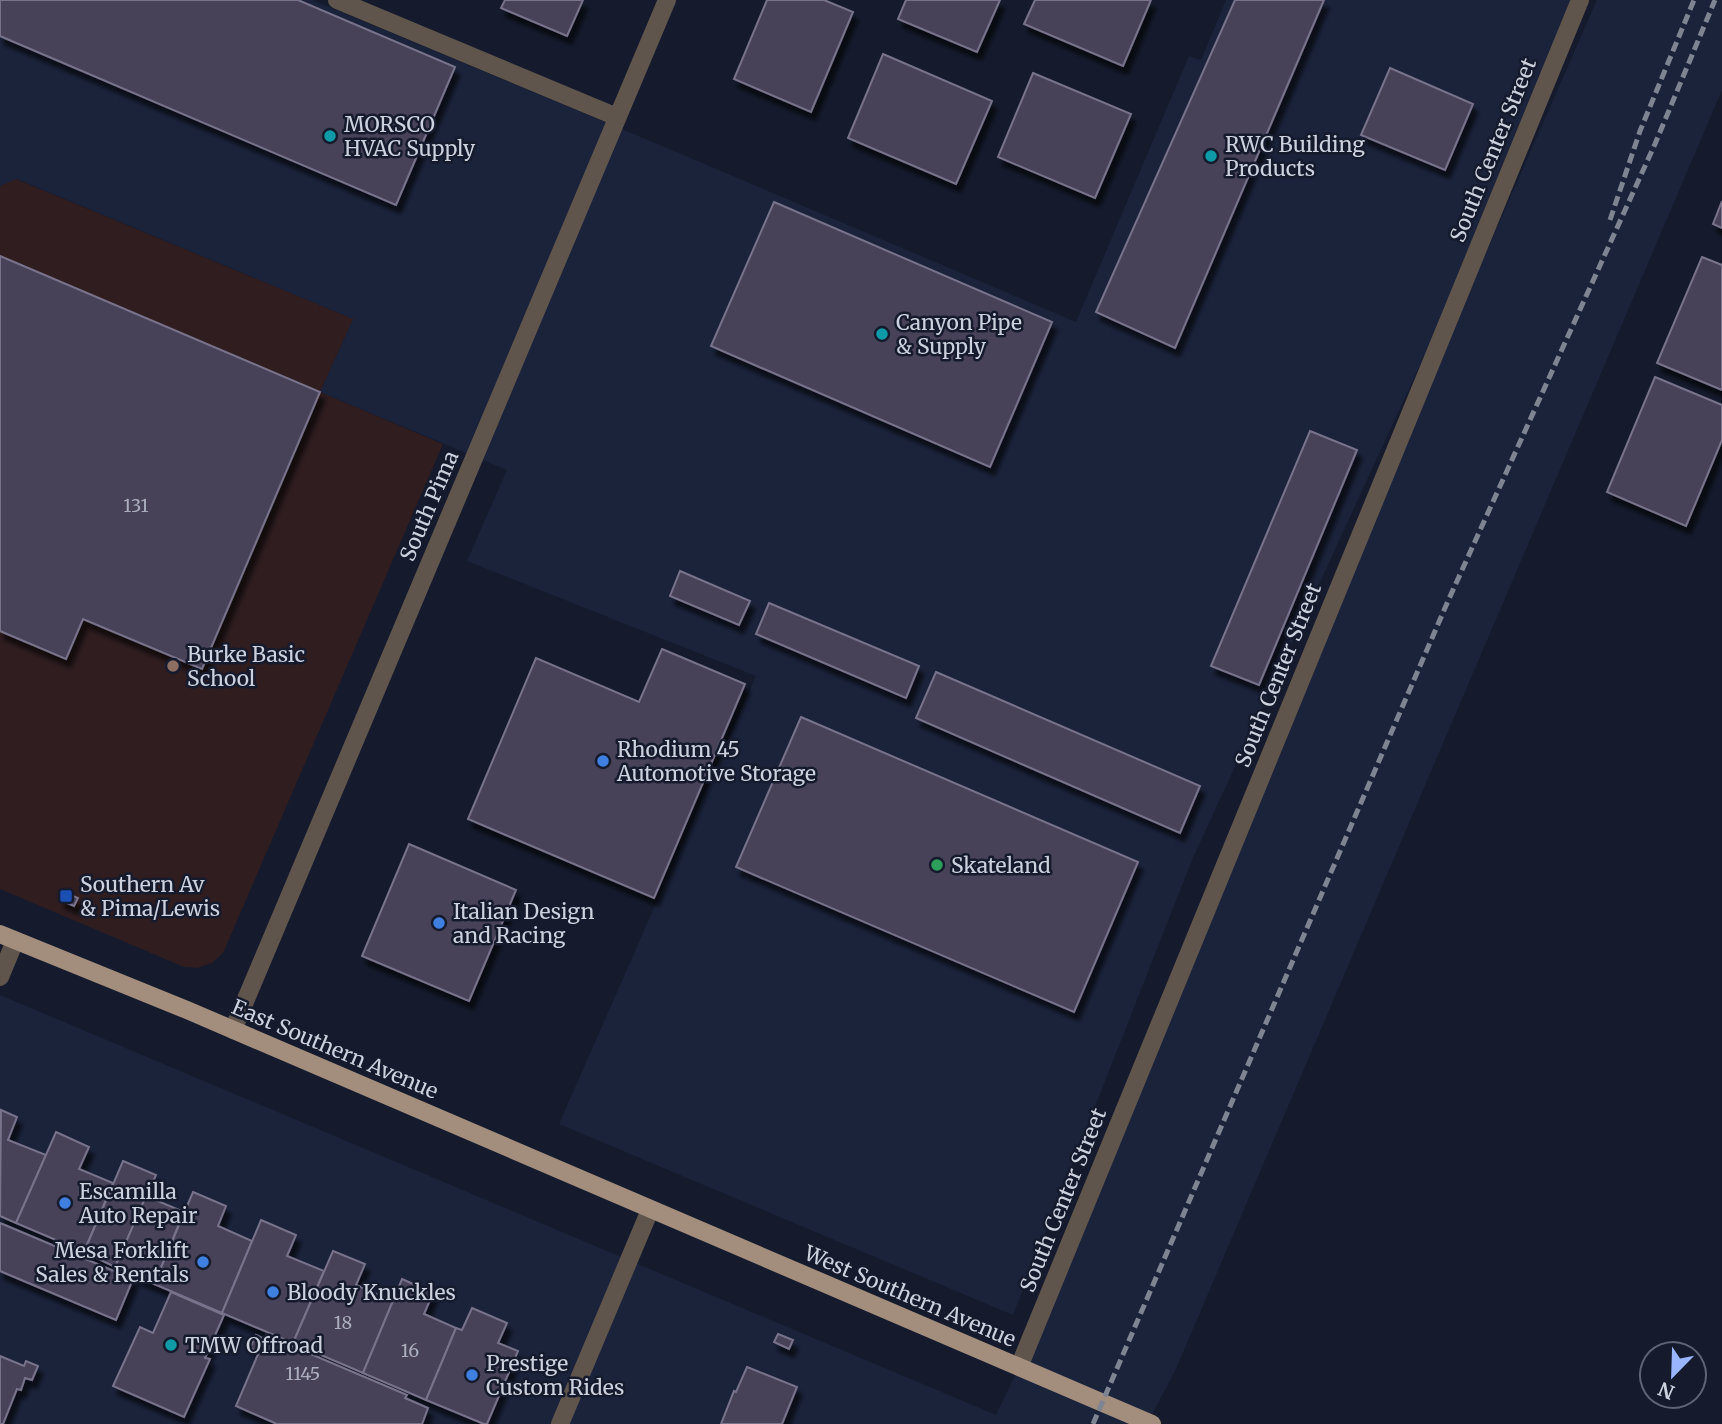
<svg xmlns="http://www.w3.org/2000/svg" width="1722" height="1424" font-family="Merriweather,serif">
<style>
.built{fill:#1b233b}
.education{fill:#2f1d20}
.building{fill:#464258;stroke:#78738b;stroke-width:2;filter:url(#shadow)}
.lines{fill:none;stroke-linecap:round;stroke-linejoin:round}
.minor{stroke:#5f554c;stroke-width:18}
.major{stroke:#a38e7d;stroke-width:18}
.rail{stroke:#7f8493;stroke-width:5;stroke-dasharray:10 5;stroke-linecap:butt}
.culture-dot{fill:#0f9aa8;stroke:#151b2d;stroke-width:2.5}
.education-dot{fill:#8d6e63;stroke:#151b2d;stroke-width:2.5}
.shop-dot{fill:#3f7fe0;stroke:#151b2d;stroke-width:2.5}
.leisure-dot{fill:#2e9e5b;stroke:#151b2d;stroke-width:2.5}
.transit-dot{fill:#1a4fb4;stroke:#151b2d;stroke-width:2.5}
.labels{text-anchor:middle;dominant-baseline:central;stroke-width:5;stroke-linejoin:round;paint-order:stroke}
.number-label{font-size:18px;fill:#abadbc}
.poi-label{font-size:21px;fill:#cdd1de;stroke:#151b2d;text-anchor:start}
.street-label{font-size:21px;fill:#cdd1de;stroke:#151b2d}
</style>
<defs>
<filter id="shadow"><feDropShadow dx="4.5" dy="8" stdDeviation="2" flood-color="#0009"/></filter>
</defs>
<rect width="100%" height="100%" fill="#151b2d"/>
<g class="built">
<polygon points="0,0 312,0 660,145 1076,322 1189,56 1201,60 1226,0 1588,0 1192,860 1013,1315 559,1124 756,676 467,561 507,470 320,392 353,319 17,179 0,186"/>
<polygon points="1597,0 1722,0 1722,90 1175,1371 1147,1424 0,1424 0,995 996,1415 1019,1367 1395,460"/>
</g>
<polygon class="education" points="16,179 353,319 320,392 443,444 223,953 212,963 197,968 184,967 0,889 0,186"/>
<g class="building">
<polygon points="0,0 298,0 455,67 396,205 0,36"/>
<polygon points="505,0 583,0 567,36 501,8"/>
<polygon points="767,0 824,0 853,12 811,112 734,79"/>
<polygon points="906,0 1000,0 977,52 898,19"/>
<polygon points="1035,0 1151,0 1123,66 1024,24"/>
<polygon points="1235,0 1324,0 1175,348 1096,312"/>
<polygon points="883,54 992,101 956,184 848,138"/>
<polygon points="1390,68 1473,104 1445,170 1361,135"/>
<polygon points="1033,73 1131,114 1095,198 998,157"/>
<polygon points="1722,201 1722,228 1713,224"/>
<polygon points="774,202 1052,322 990,467 711,346"/>
<polygon points="0,256 320,392 202,669 83,619 66,659 0,631"/>
<polygon points="1702,257 1722,265 1722,390 1657,363"/>
<polygon points="1655,377 1722,405 1722,440 1686,526 1607,492"/>
<polygon points="1310,431 1357,450 1259,685 1211,666"/>
<polygon points="680,571 750,601 739,625 670,596"/>
<polygon points="769,603 919,666 906,698 756,634"/>
<polygon points="662,649 745,684 654,898 468,819 536,658 639,702"/>
<polygon points="936,672 1200,786 1180,833 916,718"/>
<polygon points="801,717 1138,862 1074,1012 736,867"/>
<polygon points="409,844 516,890 469,1001 362,956"/>
<polygon points="63,892 78,898 74,906 60,900"/>
<polygon points="1,1110 17,1117 8,1140 46,1155 16,1223 0,1216"/>
<polygon points="56,1132 89,1147 79,1169 113,1183 84,1252 16,1223"/>
<polygon points="123,1161 156,1175 115,1267 84,1252"/>
<polygon points="193,1192 226,1206 218,1226 252,1241 222,1313 154,1284"/>
<polygon points="146,1196 184,1212 154,1284 115,1267"/>
<polygon points="261,1220 296,1235 287,1256 324,1271 293,1343 222,1313"/>
<polygon points="0,1223 133,1279 116,1320 0,1271"/>
<polygon points="333,1251 365,1264 356,1285 393,1301 363,1373 293,1343"/>
<polygon points="402,1279 433,1293 424,1314 456,1328 426,1400 363,1373"/>
<polygon points="171,1292 224,1315 205,1358 210,1359 184,1417 113,1386 140,1327 153,1333"/>
<polygon points="472,1308 507,1323 498,1343 518,1351 487,1424 484,1424 426,1400 456,1328 462,1330"/>
<polygon points="778,1334 793,1340 789,1349 774,1342"/>
<polygon points="256,1335 264,1339 266,1335 407,1395 405,1398 428,1408 422,1424 277,1424 236,1406 259,1352 250,1348"/>
<polygon points="0,1356 24,1366 26,1361 38,1366 32,1380 25,1378 21,1390 17,1389 3,1424 0,1424"/>
<polygon points="747,1367 797,1387 782,1424 721,1424 734,1391 736,1392"/>
</g>
<g class="lines">
<g class="minor">
<polyline points="337,0 617,117"/>
<polyline points="0,977 15,941"/>
<polyline points="233,1030 667,0"/>
<polyline points="1019,1367 1580,0"/>
<polyline points="560,1424 650,1210"/>
</g>
<polyline class="major" points="0,934 187,1010 1152,1424"/>
<g class="rail">
<polyline points="1610,220 1640,131 1694,0"/>
<polyline points="1093,1424 1448,601 1655,144 1715,0"/>
</g>
</g>
<g class="culture-dot">
<circle cx="330" cy="136" r="7"/>
<circle cx="1211" cy="156" r="7"/>
<circle cx="882" cy="334" r="7"/>
<circle cx="171" cy="1345" r="7"/>
</g>
<circle class="education-dot" cx="173" cy="666" r="7"/>
<g class="shop-dot">
<circle cx="603" cy="761" r="7"/>
<circle cx="439" cy="923" r="7"/>
<circle cx="65" cy="1203" r="7"/>
<circle cx="203" cy="1262" r="7"/>
<circle cx="273" cy="1292" r="7"/>
<circle cx="472" cy="1375" r="7"/>
</g>
<circle class="leisure-dot" cx="937" cy="865" r="7"/>
<rect class="transit-dot" x="59" y="889" width="14" height="14" rx="3.5"/>
<g class="labels">
<g class="number-label">
<text x="136" y="505">131</text>
<text x="343" y="1322">18</text>
<text x="410" y="1350">16</text>
<text x="303" y="1373">1145</text>
</g>
<g class="poi-label">
<text x="344" y="124">MORSCO<tspan x="344" dy="24">HVAC Supply</tspan></text>
<text x="1225" y="144">RWC Building<tspan x="1225" dy="24">Products</tspan></text>
<text x="896" y="322">Canyon Pipe<tspan x="896" dy="24">&amp; Supply</tspan></text>
<text x="187" y="654">Burke Basic<tspan x="187" dy="24">School</tspan></text>
<text x="617" y="749">Rhodium 45<tspan x="617" dy="24">Automotive Storage</tspan></text>
<text x="951" y="865">Skateland</text>
<text x="80" y="884">Southern Av<tspan x="80" dy="24">&amp; Pima/Lewis</tspan></text>
<text x="453" y="911">Italian Design<tspan x="453" dy="24">and Racing</tspan></text>
<text x="79" y="1191">Escamilla<tspan x="79" dy="24">Auto Repair</tspan></text>
<text x="189" y="1250" text-anchor="end">Mesa Forklift<tspan x="189" dy="24">Sales &amp; Rentals</tspan></text>
<text x="287" y="1292">Bloody Knuckles</text>
<text x="185" y="1345">TMW Offroad</text>
<text x="486" y="1363">Prestige<tspan x="486" dy="24">Custom Rides</tspan></text>
</g>
<g class="street-label">
<text transform="translate(1493 150) rotate(-68)">South Center Street</text>
<text transform="translate(429 506) rotate(-67)">South Pima</text>
<text transform="translate(1278 675) rotate(-68)">South Center Street</text>
<text transform="translate(335 1049) rotate(23)">East Southern Avenue</text>
<text transform="translate(1063 1200) rotate(-68)">South Center Street</text>
<text transform="translate(910 1296) rotate(23)">West Southern Avenue</text>
</g>
</g>
<g transform="translate(1673 1375) rotate(203)"><circle r="33" fill="#151b2d" stroke="#5f6474" stroke-width="2"/>
<path d="M0-5L12 26L0 18L-12 26Z" fill="#99b5fd"/>
<text y="-10" font-size="19" font-weight="bold" text-anchor="middle" fill="#cdd1de">N</text>
</g>
</svg>
